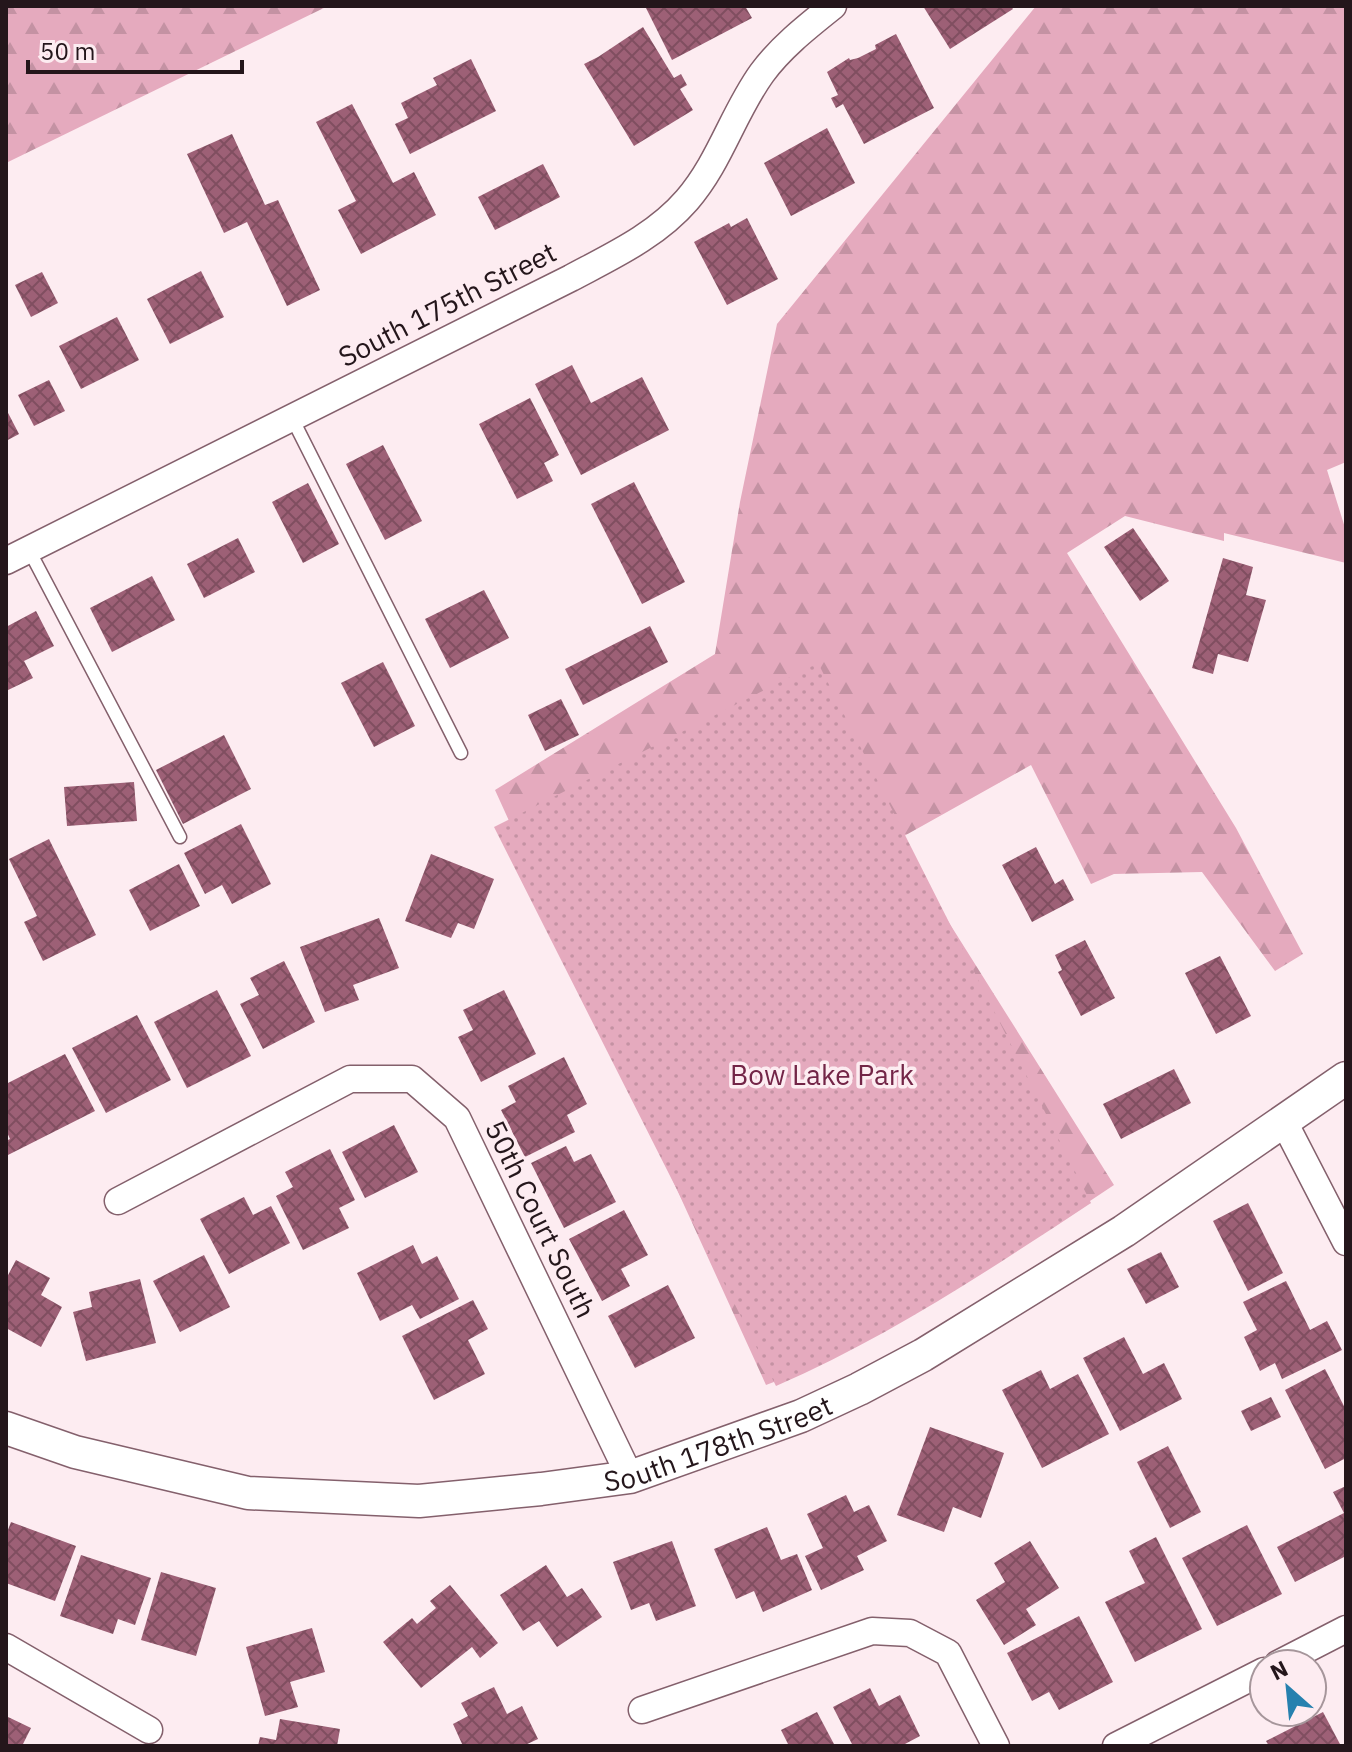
<svg xmlns="http://www.w3.org/2000/svg" width="1352" height="1752" font-family="'IBM Plex Sans',sans-serif">
<style>
.forest{fill:url(#forest-firs)}
.park{fill:url(#park-dots)}
.building{fill:url(#building-cross-hatch)}
.lines{fill:none;stroke-linecap:round;stroke-linejoin:round}
.service-casing{stroke:#84606c;stroke-width:15}
.minor-casing{stroke:#84606c;stroke-width:29}
.tertiary-casing{stroke:#84606c;stroke-width:35}
.service{stroke:#fff;stroke-width:12}
.minor{stroke:#fff;stroke-width:26}
.tertiary{stroke:#fff;stroke-width:32}
.labels{text-anchor:middle;dominant-baseline:central;stroke-width:7;stroke-linejoin:round;paint-order:stroke}
.street-label{font-size:28px;fill:#24161b;stroke:#fdecf1}
.park-label{font-size:28px;fill:#732547;stroke:#fdecf1}
</style>
<defs>
<pattern id="forest-firs" width="22" height="20" patternUnits="userSpaceOnUse" patternTransform="scale(2)"><rect width="22" height="20" fill="#e5aabe"/><path d="M5 1l3.5 6h-7zM16 11l3.5 6h-7z" fill="#c492a3"/></pattern>
<pattern id="park-dots" width="8" height="8" patternUnits="userSpaceOnUse" patternTransform="scale(2)"><rect width="8" height="8" fill="#e5aabe"/><path d="M2 2h.1M6 6h.1" fill="none" stroke="#c492a3" stroke-width="1.8" stroke-linecap="round"/></pattern>
<pattern id="building-cross-hatch" width="8" height="8" patternUnits="userSpaceOnUse" patternTransform="scale(2)"><rect width="8" height="8" fill="#9d6076"/><path d="M0 0l8 8M0 8l8-8" fill="none" stroke="#804e60"/></pattern>
</defs>
<rect width="100%" height="100%" fill="#fdecf1"/>
<g class="forest">
<polygon points="6,6 328,6 6,163"/>
<path d="M1036 6H1346V462L1327 470 1346 531V563L1224 533V541L1125 516 1067 553 1236 828 1303 954 1275 971 1202 872 1114 874 1091 884 1031 765 897 840 1114 1185C1003 1258 892 1339 766 1385L495 790 715 654 740 502 777 324Z"/>
</g>
<path class="park" d="M818 663 1091 1203C989 1270 889 1337 776 1386L494 827Z"/>
<g class="building">
<polygon points="645,6 745,6 752,18 672,60"/>
<polygon points="923,6 1011,6 1013,9 950,49"/>
<polygon points="643,27 674,78 681,74 687,85 680,89 693,110 634,146 584,64 598,57"/>
<polygon points="896,34 934,108 864,144 843,104 836,108 831,98 838,95 827,72 849,58 850,60 858,58 876,49 875,45"/>
<polygon points="471,59 496,111 410,154 395,124 408,118 401,103 437,85 433,78"/>
<polygon points="352,104 393,183 414,172 436,215 361,254 338,210 356,201 316,122"/>
<polygon points="827,128 855,183 791,216 764,163"/>
<polygon points="232,134 265,205 278,200 320,290 287,306 247,222 224,233 187,154"/>
<polygon points="543,164 560,197 495,230 478,197"/>
<polygon points="747,218 778,279 727,305 694,242 729,223 731,227"/>
<polygon points="201,271 224,317 170,344 147,299"/>
<polygon points="42,272 58,303 31,317 15,285"/>
<polygon points="117,317 139,360 81,389 59,346"/>
<polygon points="572,365 591,403 642,377 669,430 581,475 535,384"/>
<polygon points="49,380 65,411 34,426 18,395"/>
<polygon points="530,398 559,455 544,463 553,481 517,499 479,424"/>
<polygon points="6,409 19,434 6,441"/>
<polygon points="383,445 422,521 385,540 346,464"/>
<polygon points="634,482 685,582 642,604 591,504"/>
<polygon points="308,483 339,544 303,563 272,502"/>
<polygon points="1133,528 1169,581 1140,601 1104,547"/>
<polygon points="238,538 255,572 204,598 187,564"/>
<polygon points="1223,558 1253,567 1246,595 1266,600 1248,662 1218,654 1213,674 1192,668"/>
<polygon points="152,576 175,620 112,652 90,608"/>
<polygon points="484,590 509,638 450,668 425,619"/>
<polygon points="36,611 54,646 24,661 33,678 6,691 6,627"/>
<polygon points="650,626 668,662 583,705 565,669"/>
<polygon points="383,662 415,726 374,747 341,683"/>
<polygon points="561,699 579,735 545,751 528,715"/>
<polygon points="224,735 251,789 183,824 156,770"/>
<polygon points="134,782 137,821 67,826 64,787"/>
<polygon points="241,824 271,884 232,904 222,885 205,894 184,853"/>
<polygon points="49,839 96,935 43,961 24,922 37,916 9,859"/>
<polygon points="1036,847 1055,884 1063,879 1074,900 1032,922 1002,865"/>
<polygon points="431,854 494,879 474,929 458,923 451,938 405,921"/>
<polygon points="179,864 200,906 150,931 129,890"/>
<polygon points="379,918 399,968 353,985 359,1000 325,1012 300,947"/>
<polygon points="1085,940 1115,998 1081,1016 1058,972 1062,970 1055,955"/>
<polygon points="1220,956 1251,1016 1216,1034 1185,973"/>
<polygon points="284,961 315,1022 263,1049 240,1004 259,995 250,978"/>
<polygon points="217,990 251,1056 187,1088 154,1022"/>
<polygon points="504,990 536,1054 481,1082 458,1037 473,1030 463,1010"/>
<polygon points="137,1015 171,1080 106,1113 72,1048"/>
<polygon points="65,1054 95,1111 6,1156 6,1141 10,1139 6,1130 6,1084"/>
<polygon points="564,1057 587,1104 567,1115 575,1132 525,1157 501,1110 516,1102 508,1086"/>
<polygon points="1174,1069 1191,1103 1121,1139 1103,1104"/>
<polygon points="394,1125 418,1172 365,1198 342,1152"/>
<polygon points="566,1146 574,1162 591,1154 616,1202 564,1228 531,1163"/>
<polygon points="330,1149 355,1200 339,1208 349,1228 303,1250 276,1196 293,1187 285,1172"/>
<polygon points="244,1197 253,1215 271,1206 290,1243 229,1274 200,1219"/>
<polygon points="1248,1203 1283,1273 1248,1291 1213,1221"/>
<polygon points="624,1210 648,1255 621,1269 630,1286 602,1301 569,1239"/>
<polygon points="413,1245 422,1264 437,1256 459,1299 420,1319 412,1305 380,1321 357,1273"/>
<polygon points="1161,1252 1179,1287 1146,1304 1127,1269"/>
<polygon points="204,1255 230,1307 180,1332 153,1281"/>
<polygon points="16,1260 50,1278 41,1295 62,1307 41,1347 6,1328 6,1279"/>
<polygon points="140,1279 156,1343 86,1361 73,1312 92,1307 89,1292"/>
<polygon points="1286,1281 1310,1330 1327,1321 1342,1350 1282,1379 1275,1363 1260,1371 1244,1337 1257,1330 1243,1302"/>
<polygon points="668,1285 695,1338 635,1368 608,1316"/>
<polygon points="473,1300 488,1329 468,1340 485,1374 434,1400 402,1336"/>
<polygon points="1124,1337 1143,1374 1164,1363 1182,1399 1120,1431 1083,1358"/>
<polygon points="1325,1369 1346,1410 1346,1458 1325,1469 1285,1390"/>
<polygon points="1041,1370 1050,1389 1078,1374 1109,1434 1042,1468 1002,1390"/>
<polygon points="1271,1397 1281,1417 1251,1431 1241,1411"/>
<polygon points="930,1427 1004,1453 981,1518 953,1507 944,1532 897,1515"/>
<polygon points="1168,1446 1201,1512 1170,1528 1137,1462"/>
<polygon points="1346,1486 1346,1556 1295,1582 1277,1547 1344,1513 1333,1492"/>
<polygon points="846,1495 854,1512 869,1505 887,1541 857,1556 864,1570 821,1590 805,1556 823,1548 807,1514"/>
<polygon points="11,1522 76,1546 55,1601 6,1583 6,1535"/>
<polygon points="1247,1525 1282,1594 1217,1626 1182,1558"/>
<polygon points="767,1527 781,1560 797,1554 812,1590 763,1612 754,1591 736,1599 714,1549"/>
<polygon points="1156,1537 1202,1629 1135,1662 1105,1602 1145,1583 1129,1551"/>
<polygon points="672,1541 696,1606 656,1621 649,1603 631,1610 613,1562"/>
<polygon points="1030,1541 1059,1588 1026,1609 1036,1625 1004,1645 976,1600 1005,1582 994,1563"/>
<polygon points="81,1555 151,1578 135,1625 118,1619 113,1634 60,1616"/>
<polygon points="546,1565 567,1597 582,1588 602,1617 557,1647 539,1621 523,1631 500,1595"/>
<polygon points="161,1572 216,1588 196,1656 141,1640"/>
<polygon points="450,1585 498,1643 480,1658 472,1647 421,1688 383,1642 412,1618 417,1624 436,1608 430,1601"/>
<polygon points="1079,1616 1113,1682 1059,1710 1049,1692 1032,1701 1007,1653"/>
<polygon points="312,1628 325,1672 290,1682 298,1707 265,1716 246,1647"/>
<polygon points="494,1687 507,1714 522,1706 538,1739 523,1746 463,1746 453,1724 468,1716 461,1703"/>
<polygon points="870,1688 879,1706 900,1695 920,1736 905,1744 906,1746 853,1746 833,1707"/>
<polygon points="817,1712 835,1746 789,1746 781,1730"/>
<polygon points="1323,1712 1341,1746 1269,1746 1266,1741"/>
<polygon points="6,1716 31,1728 22,1746 6,1746"/>
<polygon points="280,1719 340,1729 337,1746 258,1746 260,1737 276,1740"/>
</g>
<g class="lines">
<defs>
<g id="service">
<polyline points="292,418 461,753"/>
<polyline points="29,550 180,837"/>
</g>
<g id="minor">
<path d="M6 561 571 278C612 256 656 236 687 200 720 162 733 113 762 73 781 47 808 26 833 6"/>
<polyline points="1283,1120 1346,1242"/>
<polyline points="118,1201 350,1079 412,1079 457,1118 630,1477"/>
<polyline points="6,1647 149,1730"/>
<polyline points="1278,1664 1346,1629"/>
<polyline points="642,1710 872,1631 910,1633 948,1653 996,1746"/>
<polyline points="1116,1746 1264,1671"/>
</g>
<g id="tertiary">
<path id="s1" d="M6 1428 75 1452 248 1493 419 1501 541 1489 630 1477 801 1416 859 1389 923 1355 1124 1231 1346 1078"/>
</g>
</defs>
<use href="#service" class="service-casing"/>
<use href="#minor" class="minor-casing"/>
<use href="#tertiary" class="tertiary-casing"/>
<use href="#service" class="service"/>
<use href="#minor" class="minor"/>
<use href="#tertiary" class="tertiary"/>
</g>
<g class="labels">
<g class="street-label">
<text transform="translate(447 304) rotate(-27)">South 175th Street</text>
<text transform="translate(541 1219) rotate(64)">50th Court South</text>
<text stroke="none"><textPath href="#s1" startOffset="728">South 178th Street</textPath></text>
</g>
<g class="park-label">
<text x="822" y="1074">Bow Lake Park</text>
</g>
</g>
<rect width="1352" height="1752" fill="none" stroke="#24161b" stroke-width="16"/>
<g transform="translate(1288 1688) rotate(333)"><circle r="38" fill="#fdecf1" stroke="#a6969b" stroke-width="2"/>
<path d="M0-6L14 30L0 20L-14 30Z" fill="#2681af"/>
<text y="-12" font-size="22" font-weight="bold" text-anchor="middle" fill="#24161b">N</text>
</g>
<path d="M28 60v12h214v-12" fill="none" stroke="#24161b" stroke-width="4"/>
<text x="40" y="60" font-size="24" fill="#24161b" stroke="#fdecf1" stroke-width="6" paint-order="stroke">50 m</text>
</svg>
